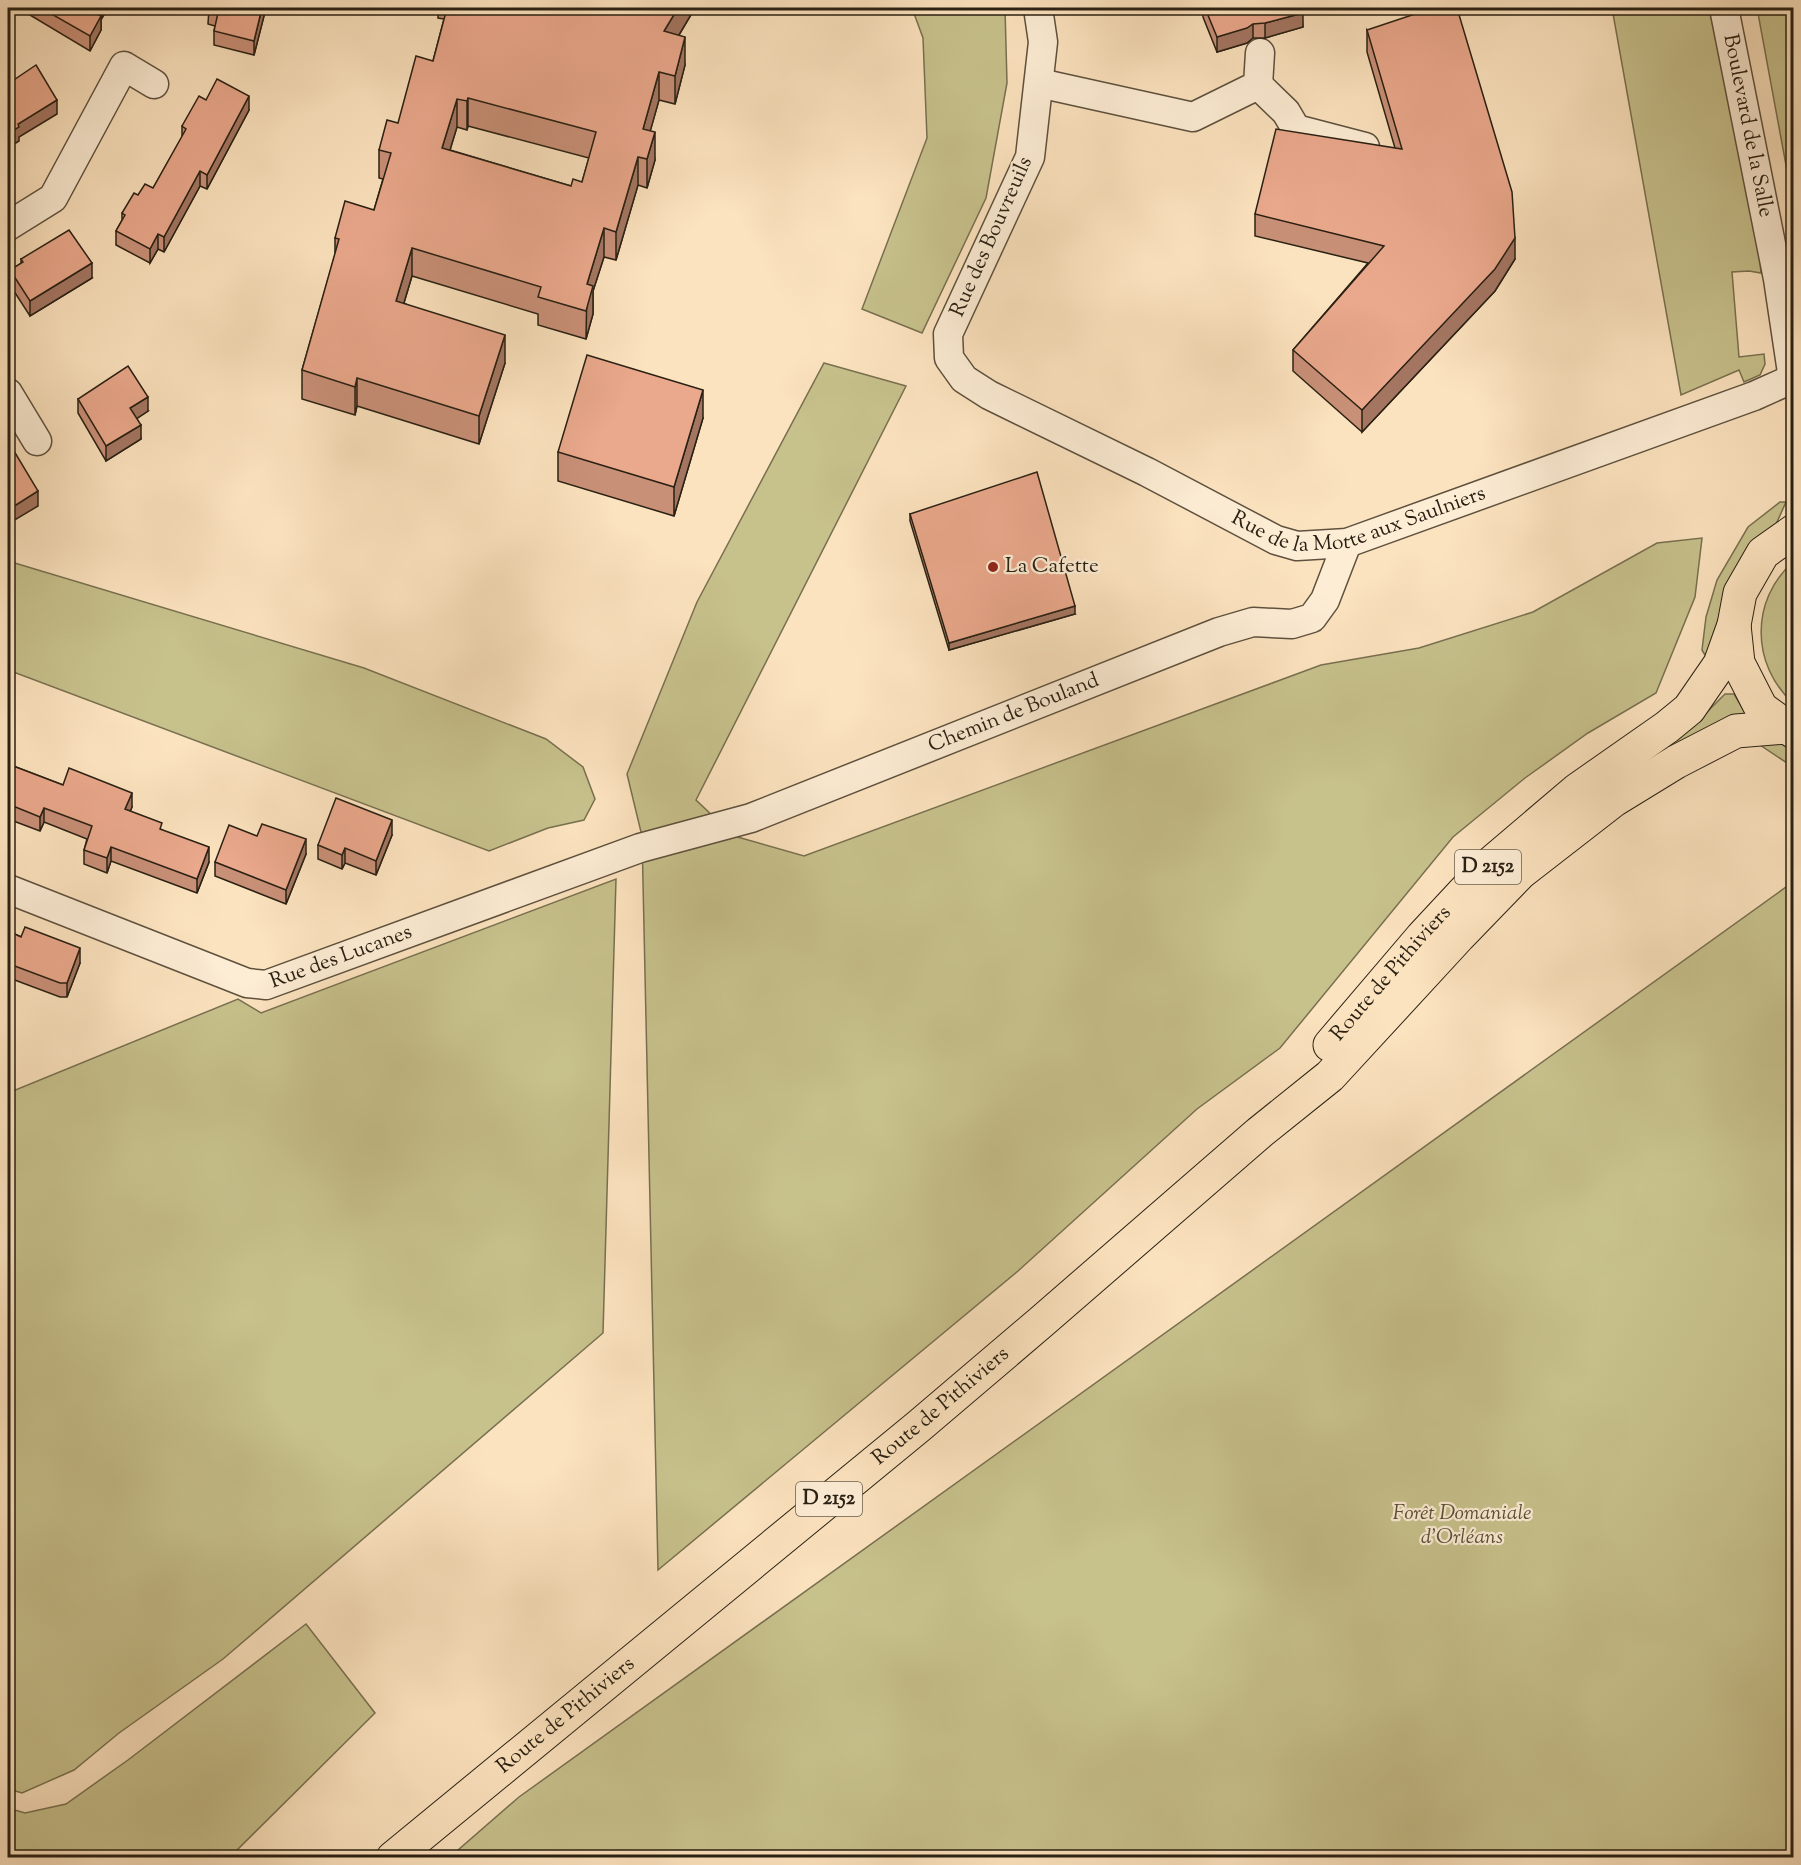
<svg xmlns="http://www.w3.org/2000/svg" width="1801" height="1865" font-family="'Sorts Mill Goudy',serif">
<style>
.green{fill:#c7c18c;stroke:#787050;stroke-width:1.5}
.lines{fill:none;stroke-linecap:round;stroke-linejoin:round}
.minor-casing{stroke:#5e513e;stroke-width:31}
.primary-casing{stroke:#292013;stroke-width:35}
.minor{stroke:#fdedd5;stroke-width:28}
.primary{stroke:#fce3bf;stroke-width:33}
.wall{fill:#c99078;stroke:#292013;stroke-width:1.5;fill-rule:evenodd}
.shaded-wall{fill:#a47662;stroke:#292013;stroke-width:1.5}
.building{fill:#eaa88c;stroke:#292013;stroke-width:1.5;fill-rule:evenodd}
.poi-dot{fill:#8f2418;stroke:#fdedd5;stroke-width:2}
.labels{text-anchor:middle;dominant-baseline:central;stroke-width:4.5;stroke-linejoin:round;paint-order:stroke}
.shield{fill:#fdedd5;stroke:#695e4d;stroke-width:1.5}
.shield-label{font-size:20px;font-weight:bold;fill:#292013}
.street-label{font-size:21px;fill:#292013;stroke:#fdedd5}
.poi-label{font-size:21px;fill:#292013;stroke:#fdedd5;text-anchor:start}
.park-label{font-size:21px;font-style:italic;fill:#585037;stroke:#fdedd5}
</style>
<rect width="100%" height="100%" fill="#fce3bf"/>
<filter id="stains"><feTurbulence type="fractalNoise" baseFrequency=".00333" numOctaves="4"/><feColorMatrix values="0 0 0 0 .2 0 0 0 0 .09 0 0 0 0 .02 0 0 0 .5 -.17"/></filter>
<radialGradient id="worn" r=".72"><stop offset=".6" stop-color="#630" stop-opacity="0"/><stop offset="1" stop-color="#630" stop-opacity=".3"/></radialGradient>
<g class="green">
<polygon points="912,8 1005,8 1007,83 986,198 922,333 862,309 927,138 923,38"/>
<path d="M1612 8H1709C1713 31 1722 51 1728 74 1743 139 1755 206 1761 273L1749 271 1732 272 1739 357 1764 354 1765 364 1760 375 1744 382 1739 370 1681 395Z"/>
<polygon points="1757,8 1793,8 1793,203"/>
<polygon points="824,363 906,386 696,800 734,836 804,856 1321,665 1419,648 1533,612 1657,543 1702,538 1695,597 1656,693 1588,733 1525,778 1453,837 1280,1048 1197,1109 1018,1271 658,1570 642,836 627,774 697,602"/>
<polygon points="1780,502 1786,502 1712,667 1702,650 1706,617 1717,580 1748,527"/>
<polygon points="8,561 364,668 546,739 583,767 595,799 584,820 548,828 489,851 8,670"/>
<path d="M1793 562V703C1751 665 1750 600 1793 562Z"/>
<polygon points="1725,694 1734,694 1750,721 1668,759 1661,748 1707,712"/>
<polygon points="1770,741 1793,747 1793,767 1757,743"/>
<polygon points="616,879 603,1333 223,1659 119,1733 74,1770 22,1793 8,1789 8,1093 238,999 261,1013"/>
<polygon points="1793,882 1793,1857 450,1857 519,1797"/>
<polygon points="306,1624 375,1713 230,1857 8,1857 8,1808 25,1813 66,1804 128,1760"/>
</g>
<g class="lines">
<defs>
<g id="minor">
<path id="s1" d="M1038 8 1043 42 1030 157 948 334 949 358 964 379 989 395 1147 472 1276 540 1297 546 1347 543 1754 396 1792 379"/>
<path id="s2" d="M1724 8 1778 279 1794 386"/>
<polyline points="1039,83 1193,117 1258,85 1260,53"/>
<polyline points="1258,85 1286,112 1296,129 1365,147"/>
<polyline points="8,226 53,198 124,66 154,84"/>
<polyline points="8,393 37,441"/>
<path id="s3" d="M8 889 247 983 266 985 640 848 751 818 1219 632 1253 622 1292 624 1312 618 1325 600 1347 543"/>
</g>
<g id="primary">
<polyline points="1794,531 1763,553 1740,593 1734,625 1738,663 1761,708 1794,732"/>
<path id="s4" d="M1330 1045 1422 937 1490 864 1577 790 1667 727 1689 709 1720 664 1734 625"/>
<path id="s5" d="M393 1858 919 1426 1040 1323 1259 1133 1330 1076 1459 936 1520 873 1614 800 1676 762 1736 731 1786 727"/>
</g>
</defs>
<use href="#minor" class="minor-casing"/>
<use href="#primary" class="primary-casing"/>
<use href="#minor" class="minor"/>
<use href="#primary" class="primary"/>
</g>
<g class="wall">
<polygon points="25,8 108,8 102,18 101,18 101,30 90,51 25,12"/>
<polygon points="209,8 266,8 254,55 214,45 214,31 215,26 208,24"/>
<path d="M438 8H560L582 13 583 8H695L679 35 685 65 675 104 659 100 650 131 655 160 647 188 638 185 616 260 604 257 593 291V314L586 339 538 325V314L412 276 404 303 505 363 479 444 357 406 355 415 302 399V370L335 255V238L374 210 383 179 379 178V150L398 123 433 61 444 19 438 18ZM468 126 589 158 582 182 571 186 450 150 457 127 467 130Z"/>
<polygon points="1203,8 1301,8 1303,27 1265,38 1253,38 1247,43 1217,52 1203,17"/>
<polygon points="1367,30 1515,259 1495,291 1362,432 1293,371 1293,350 1368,263 1255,236 1255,214 1395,148 1367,52"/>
<polygon points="206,100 249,110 207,189 200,186 164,252 158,249 150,263 116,245 116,231 122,220 122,213 138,195 153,188 182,137 182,126"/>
<polygon points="21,259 92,278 30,316 10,285 10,270 21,264"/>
<polygon points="78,399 148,411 137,418 141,439 106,461 78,413"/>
<polygon points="703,418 674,516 558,481 558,452"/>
<polygon points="910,514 1075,614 949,650 910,521"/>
<polygon points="8,764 63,785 132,807 130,811 162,830 209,862 197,893 111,861 107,873 84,864 84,850 87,839 44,822 40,831 8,819"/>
<polygon points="392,835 376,875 345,863 342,869 318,859 318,845"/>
<polygon points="306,854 286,904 215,876 215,862"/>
<polygon points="8,931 80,963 67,997 60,997 12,979 9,986 8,985"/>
</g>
<g class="shaded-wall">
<polygon points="102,8 108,8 102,18"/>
<polygon points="262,8 266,8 254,55 254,41"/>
<polygon points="678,8 695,8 664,60 664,31"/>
<polygon points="1303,13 1303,27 1265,38 1265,23"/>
<polygon points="101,16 101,30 90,51 90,36"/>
<polygon points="1253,24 1253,38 1247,43 1217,52 1217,37"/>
<polygon points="685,37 685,65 675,104 675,76"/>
<polygon points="659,72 659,100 643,157 643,129"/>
<polygon points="249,96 249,110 207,189 207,175"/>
<polygon points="468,98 468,126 467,130 467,101"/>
<polygon points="457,99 457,127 442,176 442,148"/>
<polygon points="57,100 57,114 19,137 19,141 8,148 8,134 18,124"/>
<polygon points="655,132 655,160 647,188 647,159"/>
<polygon points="638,157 638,185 616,260 616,232"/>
<polygon points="200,171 200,186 164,252 164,237"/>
<polygon points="604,228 604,257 593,291 593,314 586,339 587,284"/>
<polygon points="158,234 158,249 150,263 150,249"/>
<polygon points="1515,238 1515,259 1495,291 1362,432 1362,410"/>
<polygon points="412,248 412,276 396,329 396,301"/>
<polygon points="92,263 92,278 30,316 30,301"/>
<polygon points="505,335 505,363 479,444 479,416"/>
<polygon points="357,378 357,406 355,415 355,387"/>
<polygon points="703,390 703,418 674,516 674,487"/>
<polygon points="148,397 148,411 130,423 130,408"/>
<polygon points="141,425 141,439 106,461 106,446"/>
<polygon points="38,491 38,506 8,524 8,510"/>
<polygon points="1075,606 1075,614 949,650 949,643"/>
<polygon points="132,793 132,807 125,824 125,809"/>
<polygon points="44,808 44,822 40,831 40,817"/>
<polygon points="392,820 392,835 376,875 376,861"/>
<polygon points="306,839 306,854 286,904 286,890"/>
<polygon points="111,847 111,861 107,873 107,858"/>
<polygon points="209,847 209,862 197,893 197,879"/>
<polygon points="345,848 345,863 342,869 342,855"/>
<polygon points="80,948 80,963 67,997 67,983"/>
<polygon points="12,965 12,979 9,986 9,971"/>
</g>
<g class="building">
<polygon points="41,8 86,8 101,16 90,36"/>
<polygon points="209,8 262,8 254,41 214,31 218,13 208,10"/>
<path d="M447 8H560L582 13 583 8H678L664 31 685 37 675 76 659 72 643 129 655 132 647 159 638 157 616 232 604 228 587 284 593 286 586 311 538 297 541 287 412 248 396 301 505 335 479 416 357 378 355 387 302 370 339 239 335 238 345 201 374 210 391 153 379 150 387 120 398 123 416 56 433 61ZM468 98 596 132 582 182 573 179 571 186 442 148 457 99 467 101Z"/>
<polygon points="1205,8 1301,8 1303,13 1265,23 1253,24 1247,28 1217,37"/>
<polygon points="1433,8 1457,8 1512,192 1515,238 1495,269 1362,410 1293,350 1384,246 1255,214 1276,129 1402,149 1367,30"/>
<polygon points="36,65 57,100 18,124 19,127 8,134 8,84"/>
<polygon points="217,79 249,96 207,175 200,171 164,237 158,234 150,249 116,231 125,215 122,213 134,193 138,195 145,184 153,188 186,129 182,126 199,96 206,100"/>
<polygon points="69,230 92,263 30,301 10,270 23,262 21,259"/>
<polygon points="587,355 703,390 674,487 558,452"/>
<polygon points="128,366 148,397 130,408 141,425 106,446 78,399"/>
<polygon points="8,441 38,491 8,510"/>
<polygon points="1037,472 1075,606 949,643 910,514"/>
<polygon points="8,764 63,785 69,768 132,793 125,809 162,823 160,829 209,847 197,879 111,847 107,858 84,850 92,826 44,808 40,817 8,804"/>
<polygon points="336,798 392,820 376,861 345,848 342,855 318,845"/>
<polygon points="262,824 306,839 286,890 215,862 229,825 257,836"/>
<polygon points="25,927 80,948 67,983 60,983 12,965 9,971 8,970 8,931 21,937"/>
</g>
<circle class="poi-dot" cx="993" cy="567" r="6"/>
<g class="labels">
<g class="shield">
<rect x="1455" y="850" width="66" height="34" rx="4.5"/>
<rect x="796" y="1482" width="66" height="34" rx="4.5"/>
</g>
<g class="shield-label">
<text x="1488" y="867">D 2152</text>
<text x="829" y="1499">D 2152</text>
</g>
<g class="street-label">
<text stroke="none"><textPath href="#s2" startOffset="120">Boulevard de la Salle</textPath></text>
<text transform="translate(992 237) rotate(-66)">Rue des Bouvreuils</text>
<text stroke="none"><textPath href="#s1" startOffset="831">Rue de la Motte aux Saulniers</textPath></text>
<text stroke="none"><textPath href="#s3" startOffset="1072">Chemin de Bouland</textPath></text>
<text stroke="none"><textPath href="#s3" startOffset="356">Rue des Lucanes</textPath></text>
<text stroke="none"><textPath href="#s4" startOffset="94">Route de Pithiviers</textPath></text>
<text stroke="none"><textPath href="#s5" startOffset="710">Route de Pithiviers</textPath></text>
<text stroke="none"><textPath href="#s5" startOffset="224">Route de Pithiviers</textPath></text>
</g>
<g class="poi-label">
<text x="1005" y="567">La Cafette</text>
</g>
<g class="park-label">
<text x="1462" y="1514">Forêt Domaniale<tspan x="1462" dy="24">d'Orléans</tspan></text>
</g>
</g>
<rect width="1801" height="1865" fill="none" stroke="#fce3bf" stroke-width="30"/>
<rect x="9" y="9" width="1783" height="1847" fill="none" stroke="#292013" stroke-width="3"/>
<rect x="15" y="15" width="1771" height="1835" fill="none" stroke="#292013" stroke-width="1.5"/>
<rect width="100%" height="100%" filter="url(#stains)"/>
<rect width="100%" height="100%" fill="url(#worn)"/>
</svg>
